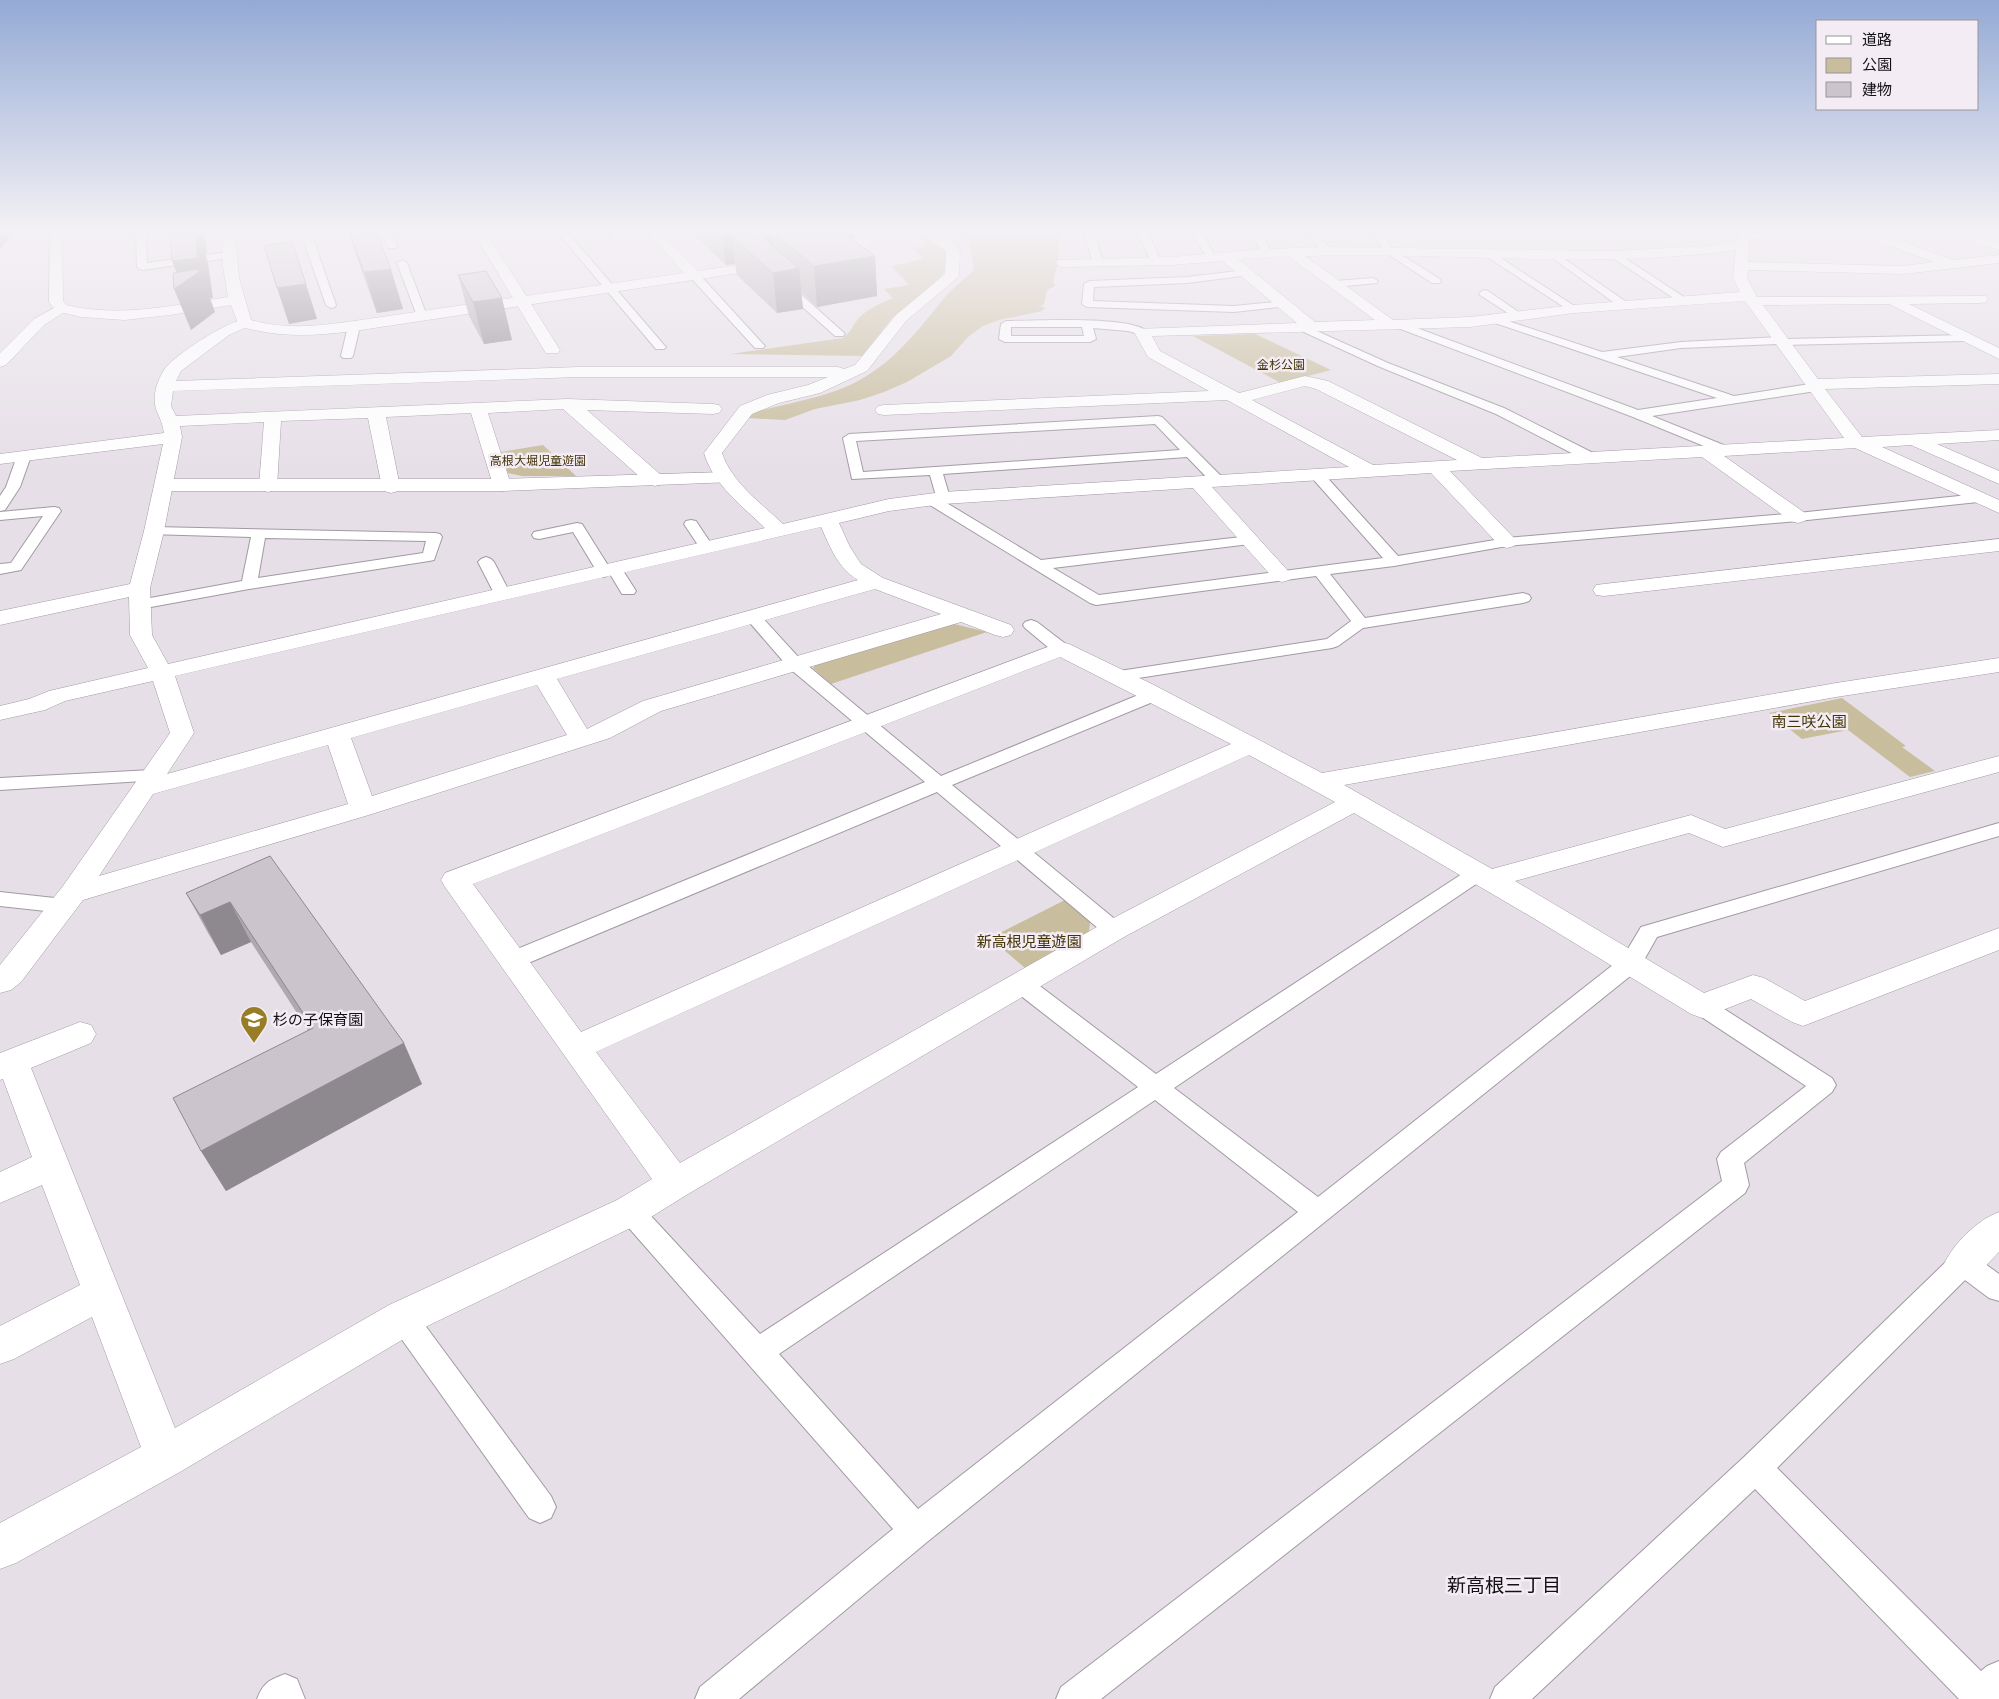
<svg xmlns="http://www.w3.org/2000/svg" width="1999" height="1699" font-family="Roboto,'Noto Sans JP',sans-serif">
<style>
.green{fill:#c8bd9d}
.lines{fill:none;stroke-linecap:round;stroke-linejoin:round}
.service-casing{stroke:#a19aa2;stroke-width:2}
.minor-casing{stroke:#a19aa2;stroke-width:1}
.tertiary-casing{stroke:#a19aa2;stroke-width:1}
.service{fill:#fff;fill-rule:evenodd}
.minor{fill:#fff;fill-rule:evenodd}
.tertiary{fill:#fff;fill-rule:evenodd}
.wall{fill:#afa9af}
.shaded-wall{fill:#8e898f}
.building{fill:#cbc4cc;stroke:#8e898f}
.labels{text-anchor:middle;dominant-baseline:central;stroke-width:5;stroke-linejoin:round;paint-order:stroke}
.far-park-label{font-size:12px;fill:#413303;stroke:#f4ecf5}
.park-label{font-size:15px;fill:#413303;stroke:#f4ecf5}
.poi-label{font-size:15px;fill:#131114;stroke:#f4ecf5;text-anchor:start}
.near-neighbourhood-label{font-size:19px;fill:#131114;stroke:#f4ecf5}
</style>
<rect width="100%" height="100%" fill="#e7dfe8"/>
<g class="green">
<path d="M908 233C931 233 939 238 950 258L941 279 893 317 862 356 730 354 843 338C851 331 850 331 855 323 863 310 880 304 893 298L884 289 909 285 891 266 924 259 912 247 924 248V239Z"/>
<path d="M957 233H1060L1058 262 1053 282 1055 286 1047 290 1044 304 1040 306 1045 308 1042 311 999 320 983 326 968 337 951 356 907 382 884 392 860 400 815 409 785 420 746 418 752 413C790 402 835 397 868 375 900 355 923 324 946 296 954 287 965 279 974 270L970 241Z"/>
<polygon points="1255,334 1331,370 1281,383 1193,336"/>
<polygon points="543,445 576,476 522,476 508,473 501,452"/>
<polygon points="950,623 987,632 831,684 813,668 818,661"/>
<polygon points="1842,698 1906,746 1902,747 1935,771 1910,777 1848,730 1802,739 1769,713"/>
<polygon points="1065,900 1090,922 1089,933 1025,968 990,938"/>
</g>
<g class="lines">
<defs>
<g id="service">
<polygon points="136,233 146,233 147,263 228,252 233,255 228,258 142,270 137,267"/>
<polygon points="301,233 311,233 336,305 335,307 331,308 326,305"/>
<polygon points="381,233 391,233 397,246 395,248 389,248"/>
<polygon points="558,233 568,233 664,345 666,347 664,349 656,349"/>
<polygon points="1084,233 1094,233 1103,262 1102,264 1098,265 1093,262"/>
<polygon points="1138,233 1148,233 1161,261 1160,263 1152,263"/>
<polygon points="1193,233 1203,233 1215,257 1213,259 1207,259"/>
<polygon points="1251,233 1261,233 1272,253 1270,255 1264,255"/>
<polygon points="1308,233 1318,233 1331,251 1329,253 1323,253"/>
<polygon points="1372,233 1382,233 1392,249 1440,279 1441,281 1440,283 1432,283 1386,253"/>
<polygon points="1487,250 1490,251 1579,309 1578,311 1570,311 1484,255 1484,251"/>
<polygon points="1554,252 1628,303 1629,305 1628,307 1620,307 1551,257 1551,253"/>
<polygon points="1614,252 1617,253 1690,301 1689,303 1681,303 1611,257 1611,253"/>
<polygon points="402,260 407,263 427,316 426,318 422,319 417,316 397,263"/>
<polygon points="1246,270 1250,271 1250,275 1187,283 1094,287 1093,301 1234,306 1284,301 1289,304 1288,306 1234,312 1087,307 1082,304 1084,284 1089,281 1187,277"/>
<polygon points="694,272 698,273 763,344 765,346 763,348 755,348 690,277 689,275"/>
<polygon points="1373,278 1378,281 1377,283 1335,287 1330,284 1335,281"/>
<polygon points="782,280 786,281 843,332 845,334 843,336 835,336 778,285 777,283 778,281"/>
<polygon points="1484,290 1488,291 1523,315 1522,317 1514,317 1480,295 1479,293"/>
<polygon points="1490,315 1602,352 1681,342 1781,337 1786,339 1965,335 1971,338 1965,341 1782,345 1777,344 1681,348 1617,357 1734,396 1816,383 1820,384 1822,387 1816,391 1652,416 1731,448 1733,451 1726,455 1633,417 1390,325 1389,323 1390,321 1398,321 1638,410 1717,398 1486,320 1485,318 1486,316"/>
<path d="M1006 321C1032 321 1131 315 1148 332L1142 335 1128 331 1093 328 1096 339 1090 342H1005L999 339 1001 324ZM1011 327H1082L1084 336H1011Z"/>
<polygon points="354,323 360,326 353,356 351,358 343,358 341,356 348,326"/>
<polygon points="1299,323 1388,363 1504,408 1597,455 1599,458 1597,461 1587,461 1496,414 1380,367 1295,328 1293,326 1295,324"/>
<path d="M1158 416 1162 417 1223 478 1225 481 1223 484H1213L1187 457 943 474 950 498 945 502 1041 560 1250 536 1255 537 1257 540 1255 543 1250 544 1053 568 1099 595 1383 558 1313 479 1311 476 1318 472 1323 473 1398 556 1507 538 1798 513 1978 494 1985 498 1978 502 1798 521 1507 546 1394 566 1330 574 1365 618 1523 593 1529 595 1531 598 1529 601 1523 603 1363 628 1338 646 1332 648 1119 681 1113 680 1110 676 1113 672 1327 639 1351 621 1316 576 1096 605 1090 603 925 502 923 499 925 496H936L930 475 852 479 843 438 849 434ZM1155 424 1180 450 863 472 856 441Z"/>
<polygon points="24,452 31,456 20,487 5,510 0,511 0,496 6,487 17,456"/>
<polygon points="54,507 59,508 61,511 21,570 0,574 0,564 11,563 43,516 0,520 0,512"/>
<polygon points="691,520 696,521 714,548 712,551 702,551 684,524 686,521"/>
<polygon points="577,523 582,524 609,567 615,564 620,566 636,591 634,594 622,594 610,574 604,577 599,575 573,532 539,539 534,538 532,535 534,532"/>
<path d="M154 527 435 533 440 534 442 537 434 560 429 561 249 589 140 609 134 607 132 604 134 601 242 581 251 537 149 534 147 531 149 528ZM265 538 426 541 423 553 258 578Z"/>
<polygon points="486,557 491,559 494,562 511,595 509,598 497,598 495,595 478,562 481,559"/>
<polygon points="752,611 758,613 801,660 941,776 1148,691 1154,690 1160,691 1163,695 1160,699 952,785 1122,925 1125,930 1122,935 1114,937 1106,935 937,792 521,966 513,968 505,966 502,960 505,954 925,782 789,668 744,616 746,613"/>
<polygon points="1031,620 1037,622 1067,645 1069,649 1067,653 1055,653 1025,628 1023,625 1025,622"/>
<polygon points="152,770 159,772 161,776 159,780 0,790 0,778"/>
<path d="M1999 823V836L1657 937 1639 969 927 1542 739 1699H695L700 1687 893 1529 621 1219 617 1211 621 1203 630 1200 639 1203 760 1334 1138 1087 1012 989 1009 983 1012 977 1020 975 1028 977 1156 1074 1471 868 1478 866 1485 868 1488 873 1485 878 1174 1088 1318 1197 1623 957 1641 927ZM1155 1100 1298 1212 918 1509 779 1354Z"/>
<polygon points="0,892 64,899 71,901 74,906 71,911 64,913 0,906"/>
<polygon points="1702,998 1710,1000 1832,1078 1836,1085 1832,1092 1744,1163 1749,1185 1745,1193 1101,1699 1056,1699 1061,1687 1722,1181 1717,1159 1721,1152 1806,1086 1694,1012 1691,1006 1694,1000"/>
<polygon points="1963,1252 1973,1255 1999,1274 1999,1301 1989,1298 1965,1280 1777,1468 1981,1671 1987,1666 1999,1661 1999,1699 1959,1699 1755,1489 1532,1699 1490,1699 1495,1687 1744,1457 1953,1255"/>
<polygon points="403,1305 413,1309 551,1496 556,1507 551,1518 540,1523 529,1518 393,1327 389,1318 393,1309"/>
<path d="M285 1674 297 1679 305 1699H257C263 1683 269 1680 285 1674Z"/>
</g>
<g id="minor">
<path d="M923 233C942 233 948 235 960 251L959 275 957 278 906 321 867 371 820 393 779 403 752 414 722 453C732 483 761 503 783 524L889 499 943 492 1349 467 1227 400 884 415 878 414 875 410 878 406 884 405 1209 391 1148 357 1134 332 1137 329 1297 323 1223 261 1171 265 1063 267 1058 266 1056 263 1058 260 1171 257 1267 249 1326 247 1614 251 1707 246 1737 242 1738 233H1820L1814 237 1750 238 1748 262 1903 266 1934 262 1863 236 1862 233H1879L1953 260 1999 255V263L1903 274 1748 270 1747 278 1757 297 1986 296 1988 299 1986 302 1981 303 1909 304 1999 348V359L1889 304 1763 305 1818 379 1999 374V384L1825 389 1862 437 1999 430V440L1937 444 1999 471V484L1911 445 1882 447 1999 500V513L1855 448 1724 456 1805 513 1808 517 1805 521 1798 523 1791 521 1702 457 1450 471 1514 538 1517 542 1514 546 1507 548 1500 546 1431 473 1212 487 1289 572 1293 576 1289 580 1282 582 1275 580 1193 488 943 504 889 511 839 523 850 547 861 564 883 578 1011 625 1014 630 1011 635 1003 637 995 635 961 622 661 711 610 738 372 814 83 900 21 982 11 990 0 993V965L63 886 170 733 153 681 65 701 45 710 0 720V706L29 699 49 691 148 668 130 635 129 597 0 625V611L130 584 144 531 163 444 0 464V454L164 433C161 412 151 412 156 388 158 381 163 369 169 364 181 352 233 316 249 320L252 323 249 326 229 335 181 371 176 381 579 367H838L844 369 855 365 896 315 945 274 946 252C940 245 926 238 923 233ZM1736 250 1733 278 1740 292 1574 305 1470 317 1393 320 1305 256C1448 251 1593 270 1736 250ZM1288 256 1375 320 1315 322 1238 259ZM1745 301 1844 438 1482 458 1328 381 1305 376 1239 393 1160 351 1152 336 1470 327 1574 313ZM579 377H828L808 385 767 395 740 406 704 453C713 484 742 506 765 528L168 664 152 635 150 588 164 531 182 437 180 426 264 422 259 486 261 490 268 492 275 490 277 486 281 421 368 418 382 487 384 491 391 493 398 491 400 487 386 417 471 413 493 485 495 489 502 491 509 489 511 485 488 413 563 409 648 484 655 486 662 484 664 480 662 476 587 410 713 414 719 413 722 409 719 405 713 404 567 399 176 416 171 406 173 391ZM1305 386 1316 389 1457 460 1373 465 1252 400ZM821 527C831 549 838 568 858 580L167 774 194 733 175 676ZM875 589 941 614 643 701 587 729 557 679ZM537 685 567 735 372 796 351 738ZM328 745 348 804 99 876 153 794Z"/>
<polygon points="1953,233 1971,233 1999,242 1999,250 1954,236"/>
<polygon points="506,271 513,275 560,350 558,353 546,353 544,350 499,275"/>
<polygon points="61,304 66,305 68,308 66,311 44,325 6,365 0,367 0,353 34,319"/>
<polygon points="1999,539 1999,551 1604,596 1596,595 1593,590 1596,585 1604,584"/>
<path d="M1061 642 1069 644 1152 684 1322 773 1836 683 1999 658V672L1836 697 1344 785 1492 869 1691 815 1725 829 1999 756V772L1723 847 1689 833 1515 881 1704 993 1753 975 1764 978 1805 1001 1999 928V950L1803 1026 1792 1022 1751 999 1702 1018 1691 1014 1535 919 1354 813 1124 937 688 1194 643 1222 417 1331 180 1472 16 1563 0 1569V1523L141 1447 92 1317 14 1359 0 1364V1326L80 1285 42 1185 0 1203V1172L32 1157 3 1079 0 1080V1053L80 1022 91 1025 96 1034 91 1043 31 1068 175 1428 389 1305 617 1200 652 1179 445 887 441 880 445 873ZM1060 657 1231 744 581 1032 473 884ZM1249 755 1335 802 1104 923 680 1163 596 1052Z"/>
<path d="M1999 1212V1252L1976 1276 1963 1281 1950 1276 1944 1264C1954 1243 1977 1220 1999 1212Z"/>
</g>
<g id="tertiary">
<path d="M50 233H62L63 301 66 305C120 318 175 305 228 297L223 267V233H235L239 278 251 320C285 330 319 326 354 321L684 273 648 233H661L698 271 773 260 780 264 773 268 354 331C314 336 278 338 239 326L231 305 170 315 125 320 81 317 56 311 49 302Z"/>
<polygon points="474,233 486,233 513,275 511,278 501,278"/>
<polygon points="867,233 880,233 861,252 825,260 818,256 820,253 851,246"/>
<polygon points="726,472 733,474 735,478 733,482 502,491 164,491 157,489 155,485 157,481 164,479 502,479"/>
</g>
</defs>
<use href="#service" class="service-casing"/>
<use href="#minor" class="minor-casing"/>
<use href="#tertiary" class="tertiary-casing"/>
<use href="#service" class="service"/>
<use href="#minor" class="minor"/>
<use href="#tertiary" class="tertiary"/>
</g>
<g class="wall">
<polygon points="348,233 377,233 403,309 377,313"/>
<polygon points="604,233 615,233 609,238"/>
<polygon points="692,233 858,233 852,239 875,256 877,296 817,307 801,292 803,309 777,313 737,275 735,264 726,265"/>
<polygon points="458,275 512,340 484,344 469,316"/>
<polygon points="270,856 422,1084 226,1191 201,1151 308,1030 251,942 221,955 208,933 186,893"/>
</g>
<g class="shaded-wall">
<polygon points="0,233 14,233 0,249"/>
<polygon points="175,233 203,233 205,237 207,253 205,253 208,263 213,298 210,298 215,312 191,330 174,289 181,284 172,261"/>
<polygon points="608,233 615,233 609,238"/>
<polygon points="722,233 747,233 749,252 732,237 735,264 726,265"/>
<polygon points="761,233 772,233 775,258 764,259"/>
<polygon points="835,233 858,233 847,245"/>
<polygon points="875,256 877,296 817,307 814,266"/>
<polygon points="799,268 803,309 777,313 773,273"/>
<polygon points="391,269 403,309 377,313 364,272"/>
<polygon points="306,284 317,319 289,324 277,288"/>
<polygon points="502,298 512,340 484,344 473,302"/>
<polygon points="230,902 251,942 221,955 200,915"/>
<polygon points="404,1043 422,1084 226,1191 201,1151"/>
</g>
<g class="building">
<polygon points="170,233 195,233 198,258 172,261"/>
<polygon points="350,233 377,233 391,269 364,272"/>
<polygon points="757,233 799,268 773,273 732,237"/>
<polygon points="774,233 843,233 875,256 814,266"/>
<polygon points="292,242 306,284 277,288 264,246"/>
<polygon points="199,269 199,272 174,289 173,273"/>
<polygon points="486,271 502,298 473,302 458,275"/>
<polygon points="270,856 404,1043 201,1151 173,1098 313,1028 230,902 200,915 186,893"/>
</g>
<linearGradient id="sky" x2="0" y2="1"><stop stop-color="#94aad5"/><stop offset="0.49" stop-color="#f4f1f5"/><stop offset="1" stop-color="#f4f1f5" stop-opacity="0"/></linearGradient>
<rect width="1999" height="471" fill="url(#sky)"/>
<defs>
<symbol id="school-pin" viewBox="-11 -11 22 30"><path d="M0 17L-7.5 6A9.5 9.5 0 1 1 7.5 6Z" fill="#977d25" stroke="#f4ecf5"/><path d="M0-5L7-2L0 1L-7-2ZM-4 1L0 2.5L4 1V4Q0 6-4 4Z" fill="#fff"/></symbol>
</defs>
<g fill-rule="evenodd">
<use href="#school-pin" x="238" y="1004" width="32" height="43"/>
</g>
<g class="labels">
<g class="far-park-label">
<text x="1281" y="365">金杉公園</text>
<text x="538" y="461">高根大堀児童遊園</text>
</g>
<g class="park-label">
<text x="1809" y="722">南三咲公園</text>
<text x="1029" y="942">新高根児童遊園</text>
</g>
<g class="poi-label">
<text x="273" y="1020">杉の子保育園</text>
</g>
<g class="near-neighbourhood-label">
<text x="1504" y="1585">新高根三丁目</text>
</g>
</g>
<rect x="1816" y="20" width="162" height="90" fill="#f4ecf5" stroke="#9a949b"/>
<rect x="1826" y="36" width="25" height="8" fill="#ffffff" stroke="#9a949b"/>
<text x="1862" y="45" font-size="15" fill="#131114">道路</text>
<rect x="1826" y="58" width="25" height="15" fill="#c8bd9d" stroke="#9a949b"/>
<text x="1862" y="70" font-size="15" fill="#131114">公園</text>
<rect x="1826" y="82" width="25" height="15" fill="#cbc4cc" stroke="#9a949b"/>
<text x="1862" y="95" font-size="15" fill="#131114">建物</text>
</svg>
